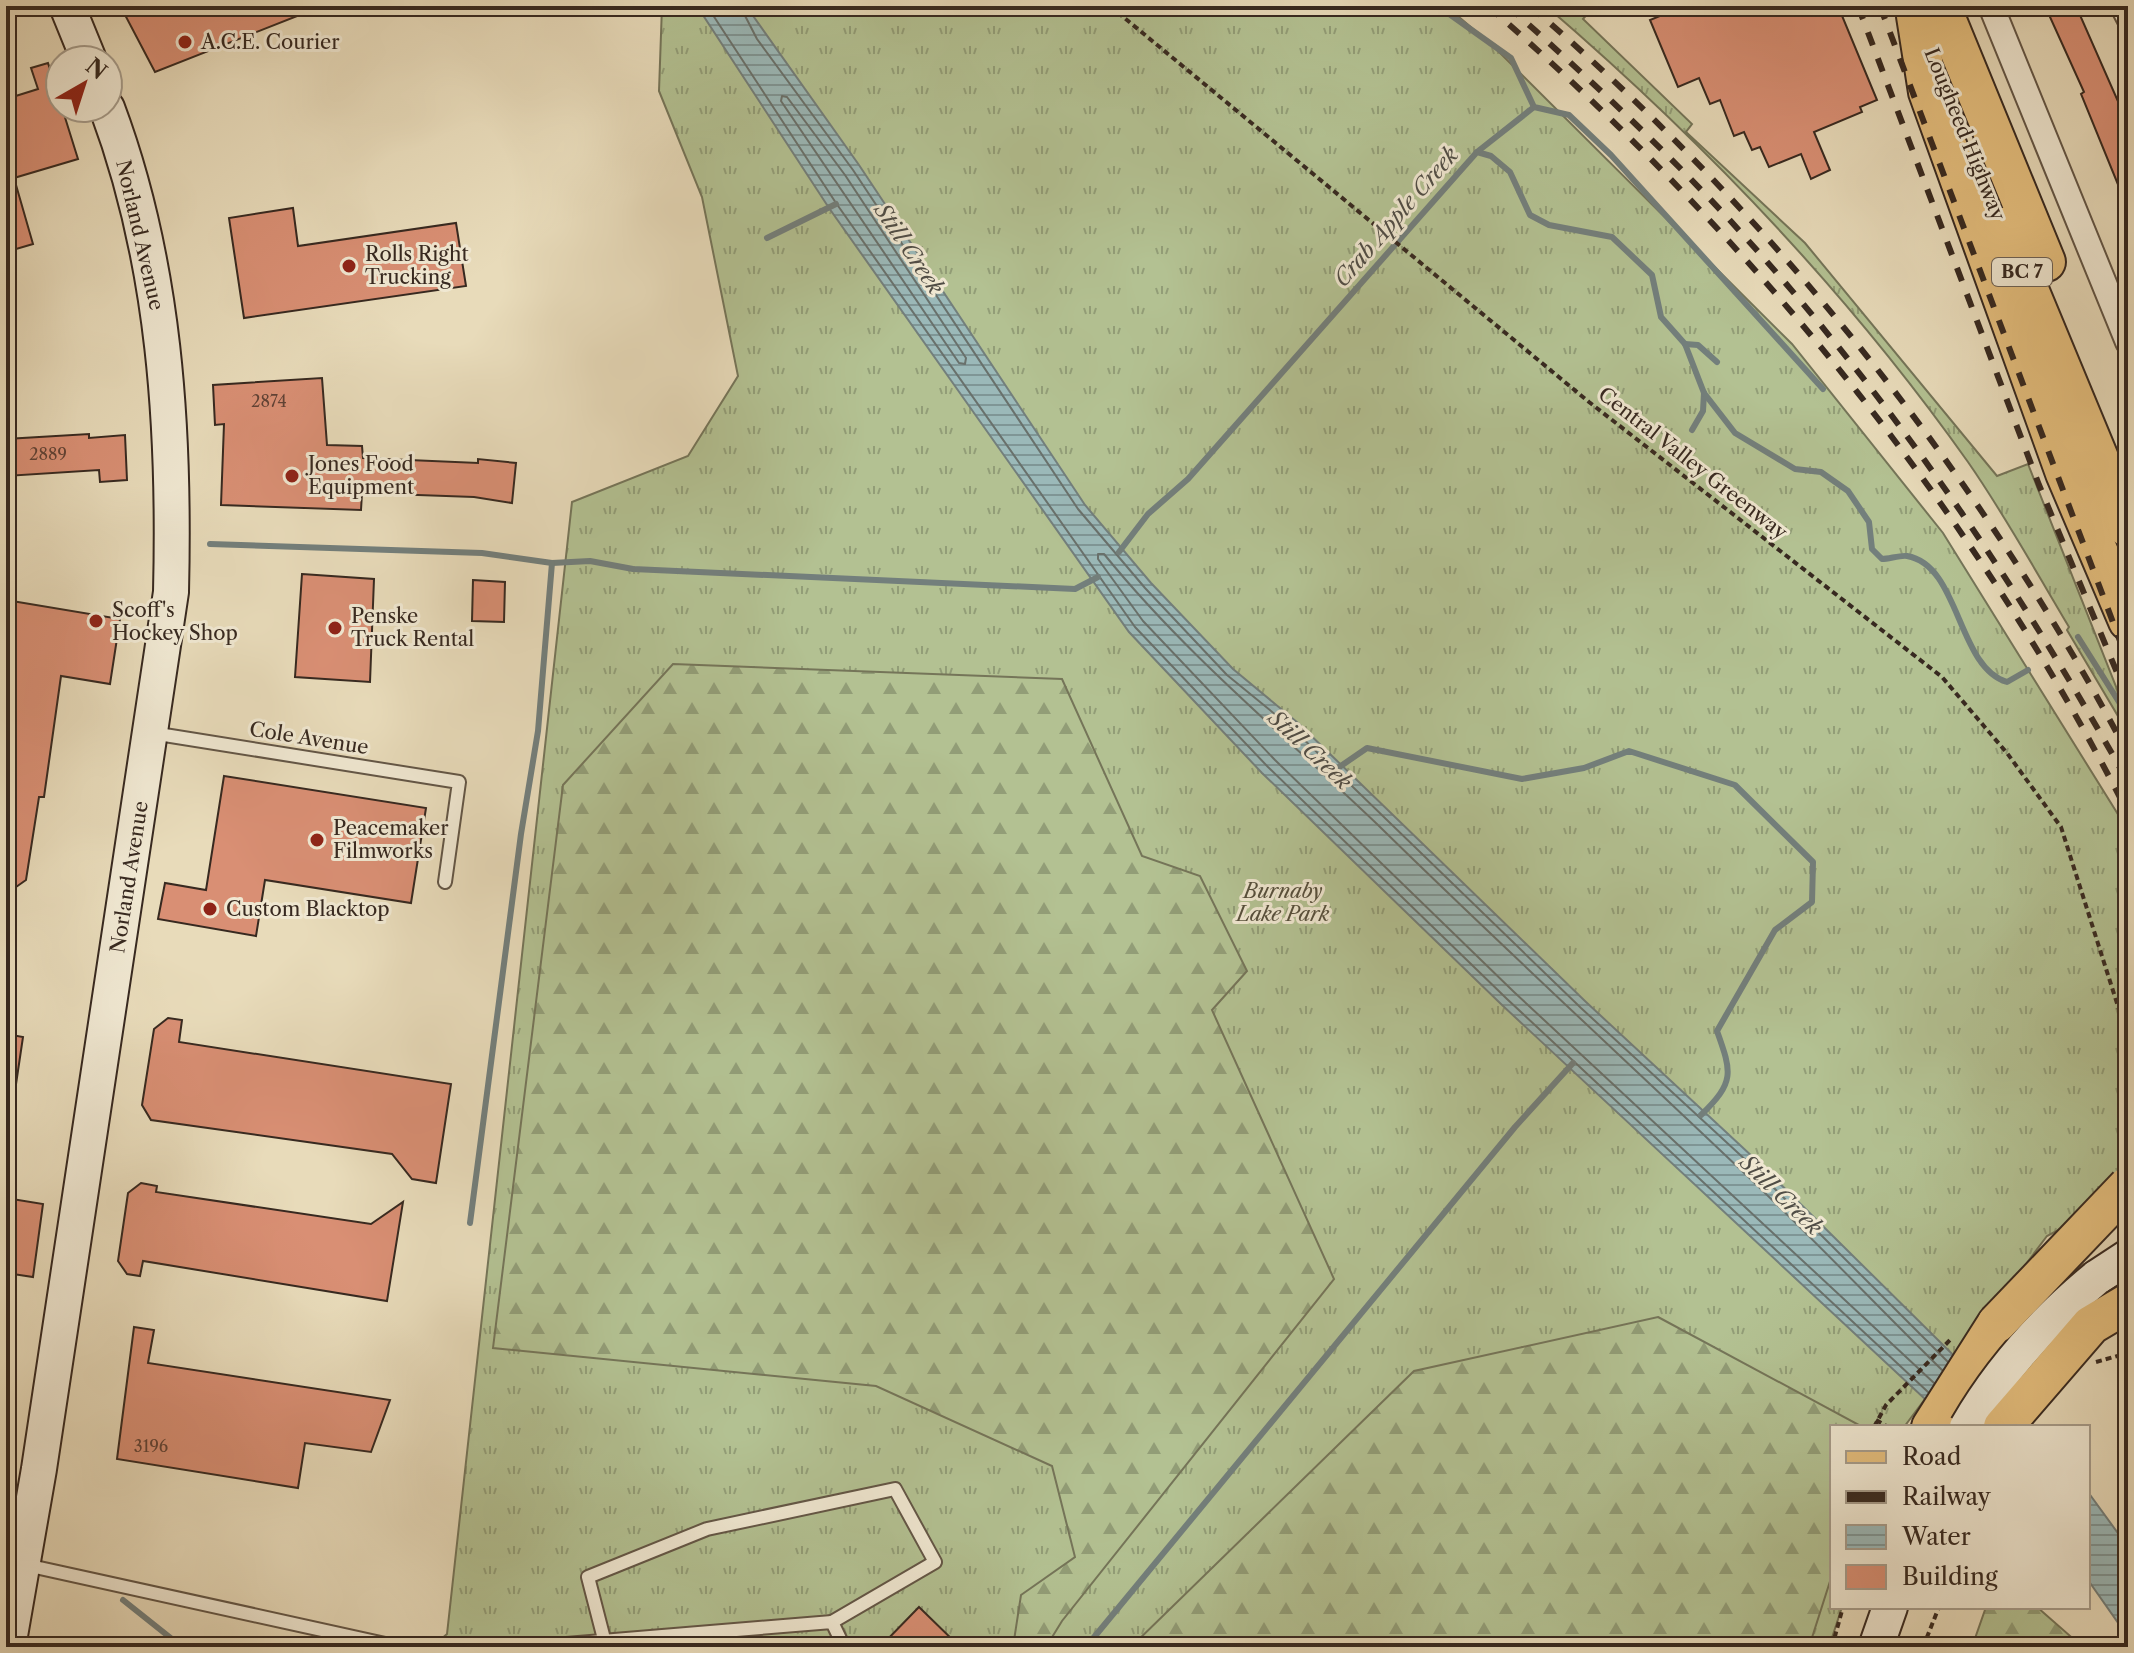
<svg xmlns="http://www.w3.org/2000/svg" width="2134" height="1653" font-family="'Libre Caslon Text',serif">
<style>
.grass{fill:url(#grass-tufts);stroke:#757559;stroke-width:2}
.forest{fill:url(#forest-firs);stroke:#757559;stroke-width:2}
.water{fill:url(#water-rules);stroke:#737f7c;stroke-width:2}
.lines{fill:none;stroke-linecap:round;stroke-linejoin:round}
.shore{stroke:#69716c;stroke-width:2}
.stream{stroke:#737f7c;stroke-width:6}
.building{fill:#d98f74;stroke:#372920;stroke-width:2}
.lane-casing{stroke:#635646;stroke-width:16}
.street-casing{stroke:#635646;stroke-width:28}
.secondary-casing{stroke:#372920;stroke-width:38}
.primary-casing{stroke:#372920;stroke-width:42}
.path{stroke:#372920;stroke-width:4;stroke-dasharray:6 4;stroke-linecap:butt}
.lane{stroke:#f0e8d2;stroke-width:12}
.street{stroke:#f0e8d2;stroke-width:24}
.secondary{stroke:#f0e8d2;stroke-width:34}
.primary{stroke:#e4be7d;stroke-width:38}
.rail{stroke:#372920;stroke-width:6;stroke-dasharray:14 14;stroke-linecap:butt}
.secondary-bridge-casing{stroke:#372920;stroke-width:38;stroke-linecap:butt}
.primary-bridge-casing{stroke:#372920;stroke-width:42;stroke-linecap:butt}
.secondary-bridge{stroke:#f0e8d2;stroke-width:34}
.primary-bridge{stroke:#e4be7d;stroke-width:38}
.poi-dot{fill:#8f2418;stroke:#f0e8d2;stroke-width:3}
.labels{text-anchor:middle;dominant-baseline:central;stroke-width:6;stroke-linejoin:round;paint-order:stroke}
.number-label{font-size:16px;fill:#604235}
.shield{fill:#f0e8d2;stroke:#6e6255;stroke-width:2}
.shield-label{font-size:18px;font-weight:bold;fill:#372920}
.poi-label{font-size:20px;fill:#372920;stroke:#f0e8d2;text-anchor:start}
.street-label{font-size:20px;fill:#372920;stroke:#f0e8d2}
.park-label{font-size:20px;font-style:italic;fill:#564f3c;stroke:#f0e8d2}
.water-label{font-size:22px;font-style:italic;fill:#504d46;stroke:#f0e8d2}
</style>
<defs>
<pattern id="grass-tufts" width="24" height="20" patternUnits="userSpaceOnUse" patternTransform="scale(2)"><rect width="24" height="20" fill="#b3c192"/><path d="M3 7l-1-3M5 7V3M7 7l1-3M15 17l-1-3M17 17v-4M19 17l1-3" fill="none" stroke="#929d77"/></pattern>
<pattern id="forest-firs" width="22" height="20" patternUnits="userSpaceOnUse" patternTransform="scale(2)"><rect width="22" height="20" fill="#b3c192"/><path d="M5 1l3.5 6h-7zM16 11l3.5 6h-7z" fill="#929d77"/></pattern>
<pattern id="water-rules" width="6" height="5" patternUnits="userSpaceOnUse" patternTransform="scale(2)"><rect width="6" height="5" fill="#9bb9b9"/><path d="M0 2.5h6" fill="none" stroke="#7f9696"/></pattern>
</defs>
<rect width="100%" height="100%" fill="#e8dbba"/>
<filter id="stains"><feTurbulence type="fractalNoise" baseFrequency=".0025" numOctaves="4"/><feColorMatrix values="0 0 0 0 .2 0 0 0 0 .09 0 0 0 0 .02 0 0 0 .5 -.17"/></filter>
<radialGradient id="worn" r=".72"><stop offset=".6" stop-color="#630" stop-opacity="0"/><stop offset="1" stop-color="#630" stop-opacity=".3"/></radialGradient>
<g class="grass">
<polygon points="662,6 1446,6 1492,45 1792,344 1943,533 2124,824 2128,833 2128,1193 2047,1236 1904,1427 1832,1427 1832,1607 1842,1607 1829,1647 432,1647 447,1634 572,502 688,456 738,376 702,197 659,91"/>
<path d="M1546 6H1581L1588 13 1583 19 1692 124 1686 132 1805 243 1997 476 2028 464 2128 717V733L2067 630 2069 627C2036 572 2005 515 1968 462 1849 294 1702 140 1546 6Z"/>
</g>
<g class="forest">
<polygon points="673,664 1062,679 1142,856 1200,876 1247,971 1212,1010 1334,1279 1062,1621 1046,1647 1013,1647 1021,1595 1075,1557 1052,1466 876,1386 493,1348 563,785"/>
<polygon points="1658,1317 1859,1425 1832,1427 1832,1575 1809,1647 1131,1647 1414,1371"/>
<polygon points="1986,1607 2037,1607 2077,1642 2076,1647 1972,1647"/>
</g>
<g class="water">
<polygon points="697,6 746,6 859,165 1085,505 1151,583 1233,669 1298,723 1586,1002 1755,1159 2026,1427 1955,1427 1502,1005 1262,773 1129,632 829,208"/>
<polygon points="2088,1492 2128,1547 2128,1637 2088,1580"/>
</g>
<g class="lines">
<g class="shore">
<polyline points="707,6 836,203 1135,627 1268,767 1507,999 1928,1392"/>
<polyline points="740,6 757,39 853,170 1078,509 1145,588 1227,675 1293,729 1581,1008 1750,1164 1948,1362"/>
<polygon points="782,96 787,97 845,175 966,358 965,364 959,363 781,101"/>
<path d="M1934 1383 1514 992 1275 760 1143 621 1098 559V554H1104C1186 655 1284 735 1378 825 1497 942 1620 1055 1741 1170 1810 1235 1875 1304 1942 1370"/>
</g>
<g class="stream">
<polyline points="1438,6 1511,58 1534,107 1569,115 1611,155 1823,389"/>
<polyline points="1477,152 1534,107"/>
<polyline points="767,238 836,204"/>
<polyline points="1685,344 1698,345 1717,362"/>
<polyline points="1692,430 1703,411 1704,393"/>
<polyline points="210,544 482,553 552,563 590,561 633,569 1075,589 1098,577"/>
<path d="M1119 552 1148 514 1188 479 1477 152 1491 156 1510 172 1530 215 1549 225 1612 237 1652 275 1661 317 1685 344 1704 393 1735 433 1795 469 1821 472 1848 491 1869 522 1872 549 1882 559C1889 559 1900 555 1907 556 1960 565 1957 667 2007 682L2028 670"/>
<polyline points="2078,637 2124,710"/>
<path d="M1335 770 1367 748 1522 779 1584 768 1629 751 1735 785 1813 862 1812 902 1775 930 1717 1031C1732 1073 1735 1082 1701 1115"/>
<polyline points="470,1223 521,834 538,731 552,563"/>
<polyline points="123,1600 182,1647"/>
<polyline points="1086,1647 1515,1127 1573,1063"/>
</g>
</g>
<g class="building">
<polygon points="139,6 320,6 320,7 155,72 124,13"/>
<polygon points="1684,6 1838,6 1877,100 1860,107 1862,112 1814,132 1830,170 1811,179 1801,154 1769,167 1760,147 1752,150 1744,132 1734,136 1720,100 1710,104 1699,78 1678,87 1650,20"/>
<polygon points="2045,6 2076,6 2128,124 2128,209 2081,94 2084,92"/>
<polygon points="48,63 78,159 14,178 33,244 6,252 6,99 38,89 31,68"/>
<polygon points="293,208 298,246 456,223 466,286 244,318 229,218"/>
<polygon points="322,378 327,445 362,446 363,458 478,463 478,459 516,463 512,503 474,497 362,493 361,510 221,505 224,424 215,425 213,385"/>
<polygon points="89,434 89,438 125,435 127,480 100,482 99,470 6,476 6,439"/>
<polygon points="302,574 374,579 370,682 295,677"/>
<polygon points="473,580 505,582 504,622 472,621"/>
<polygon points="6,600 120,619 110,684 61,676 44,797 39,797 26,880 16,887 6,886 6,718 14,668 6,667"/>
<polygon points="224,776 426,808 411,903 265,880 256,936 158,919 165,883 206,890"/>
<polygon points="168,1018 182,1020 179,1042 451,1084 436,1183 412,1179 392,1154 151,1120 142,1105 154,1029"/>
<polygon points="6,1034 23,1037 15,1091 6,1091"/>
<polygon points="141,1183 157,1186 156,1192 371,1224 403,1202 387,1301 143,1261 140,1276 127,1274 118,1261 128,1193"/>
<polygon points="12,1199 43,1204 33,1277 6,1273 6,1219 9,1219"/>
<polygon points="134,1327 154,1330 148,1363 390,1400 371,1452 305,1443 298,1488 117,1459"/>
<polygon points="919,1607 960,1647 880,1647"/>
</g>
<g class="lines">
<defs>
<g id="lane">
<polyline points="2116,6 2128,29"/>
<polyline points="152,733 459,782 445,882"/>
<polyline points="26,1565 399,1647"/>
<polyline points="604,1639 588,1577 707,1529 895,1489 935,1562 832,1622"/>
<polyline points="530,1647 832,1622 844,1647"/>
</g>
<polyline id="street" points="1991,6 2128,342"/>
<g id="secondary">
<polyline points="67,6 89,60"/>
<polyline points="2096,1278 2128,1257"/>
<path d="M8 1647 39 1469 171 592C175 429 165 263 107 108"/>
<polyline points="1876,1647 1890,1607"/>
</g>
<g id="primary">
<polyline points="1941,6 2046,262"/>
<polyline points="1916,16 1928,92 2065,473 2128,621"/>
<polyline points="2003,227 2128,528"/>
<polyline points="1931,1427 1997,1323"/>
</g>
</defs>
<use href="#lane" class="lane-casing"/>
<use href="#street" class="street-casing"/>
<use href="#secondary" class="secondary-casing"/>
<use href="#primary" class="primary-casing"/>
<g class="path">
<polyline points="1110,6 1589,402 1942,677 2007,753 2061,827 2128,1038"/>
<polyline points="2096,1362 2128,1353"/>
<polyline points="1876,1420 1888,1427"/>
<polyline points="1874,1427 1886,1405 1951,1339"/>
<polyline points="1832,1647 1843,1607"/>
<polyline points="1923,1647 1939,1607"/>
</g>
<use href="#lane" class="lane"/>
<use href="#street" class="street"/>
<use href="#secondary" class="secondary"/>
<use href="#primary" class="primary"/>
<g class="rail">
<path d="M1488 6C1748 233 1971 504 2128 813"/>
<path d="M1508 6C1583 73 1657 142 1726 216 1884 388 2015 579 2128 782"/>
<path d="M1530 6C1768 209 1982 476 2128 754"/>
<polyline points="1858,6 2039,485 2128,699"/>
<polyline points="1880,6 2128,662"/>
</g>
<defs>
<path id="secondary-bridge" d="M1967 1427C2001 1368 2044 1321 2096 1278"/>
<g id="primary-bridge">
<polyline points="1997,1323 2128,1186"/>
<polyline points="2003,1427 2091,1325 2128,1303"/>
</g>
</defs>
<use href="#secondary-bridge" class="secondary-bridge-casing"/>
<use href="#primary-bridge" class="primary-bridge-casing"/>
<use href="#secondary-bridge" class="secondary-bridge"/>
<use href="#primary-bridge" class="primary-bridge"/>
</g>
<g class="poi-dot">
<circle cx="185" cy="42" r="8"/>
<circle cx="349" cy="266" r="8"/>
<circle cx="292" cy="476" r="8"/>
<circle cx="96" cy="621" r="8"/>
<circle cx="335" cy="628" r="8"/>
<circle cx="317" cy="840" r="8"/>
<circle cx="210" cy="909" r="8"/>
</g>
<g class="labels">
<g class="number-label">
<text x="269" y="401">2874</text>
<text x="48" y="454">2889</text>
<text x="151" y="1446">3196</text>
</g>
<rect class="shield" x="1992" y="258" width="60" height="28" rx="6"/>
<g class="shield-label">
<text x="2022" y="272">BC 7</text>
</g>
<g class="poi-label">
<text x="201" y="42">A.C.E. Courier</text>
<text x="365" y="254">Rolls Right<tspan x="365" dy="23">Trucking</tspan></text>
<text x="308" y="464">Jones Food<tspan x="308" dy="23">Equipment</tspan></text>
<text x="112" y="610">Scoff's<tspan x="112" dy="23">Hockey Shop</tspan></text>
<text x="351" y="616">Penske<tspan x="351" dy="23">Truck Rental</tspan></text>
<text x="333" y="828">Peacemaker<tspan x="333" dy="23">Filmworks</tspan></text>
<text x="226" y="909">Custom Blacktop</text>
</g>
<g class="street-label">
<text transform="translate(1965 134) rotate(68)">Lougheed Highway</text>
<text transform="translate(140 235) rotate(77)">Norland Avenue</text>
<text transform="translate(1693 463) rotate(38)">Central Valley Greenway</text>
<text transform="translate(309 738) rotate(9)">Cole Avenue</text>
<text transform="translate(129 877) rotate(-81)">Norland Avenue</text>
</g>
<g class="park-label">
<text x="1283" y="891">Burnaby<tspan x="1283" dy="23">Lake Park</tspan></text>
</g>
<g class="water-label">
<text transform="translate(1396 217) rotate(-49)">Crab Apple Creek</text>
<text transform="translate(909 249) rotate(56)">Still Creek</text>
<text transform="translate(1310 750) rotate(43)">Still Creek</text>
<text transform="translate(1781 1195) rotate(44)">Still Creek</text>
</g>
</g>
<rect width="2134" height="1653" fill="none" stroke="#e8dbba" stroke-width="32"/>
<rect x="8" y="8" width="2118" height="1637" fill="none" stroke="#372920" stroke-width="4"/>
<rect x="16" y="16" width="2102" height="1621" fill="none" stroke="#372920" stroke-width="2"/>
<rect x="1830" y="1425" width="260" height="184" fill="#f0e8d2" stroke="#a69c8b" stroke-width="2"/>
<rect x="1846" y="1451" width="40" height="12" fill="#e4be7d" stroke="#a69c8b" stroke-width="2"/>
<text x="1902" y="1465" font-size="24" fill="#372920">Road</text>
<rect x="1846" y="1491" width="40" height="12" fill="#372920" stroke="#a69c8b" stroke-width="2"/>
<text x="1902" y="1505" font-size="24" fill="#372920">Railway</text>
<rect x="1846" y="1525" width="40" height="24" fill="url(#water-rules)" stroke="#a69c8b" stroke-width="2"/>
<text x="1902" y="1545" font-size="24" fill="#372920">Water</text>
<rect x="1846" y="1565" width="40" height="24" fill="#d98f74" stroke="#a69c8b" stroke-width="2"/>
<text x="1902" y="1585" font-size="24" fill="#372920">Building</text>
<g transform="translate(84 84) rotate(39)"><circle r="38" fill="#f0e8d2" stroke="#a69c8b" stroke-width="2"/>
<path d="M0-6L14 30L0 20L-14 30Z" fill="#8f2418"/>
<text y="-12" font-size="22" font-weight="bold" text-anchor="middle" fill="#372920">N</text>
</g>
<rect width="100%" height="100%" filter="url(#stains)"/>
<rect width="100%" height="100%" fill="url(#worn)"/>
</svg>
